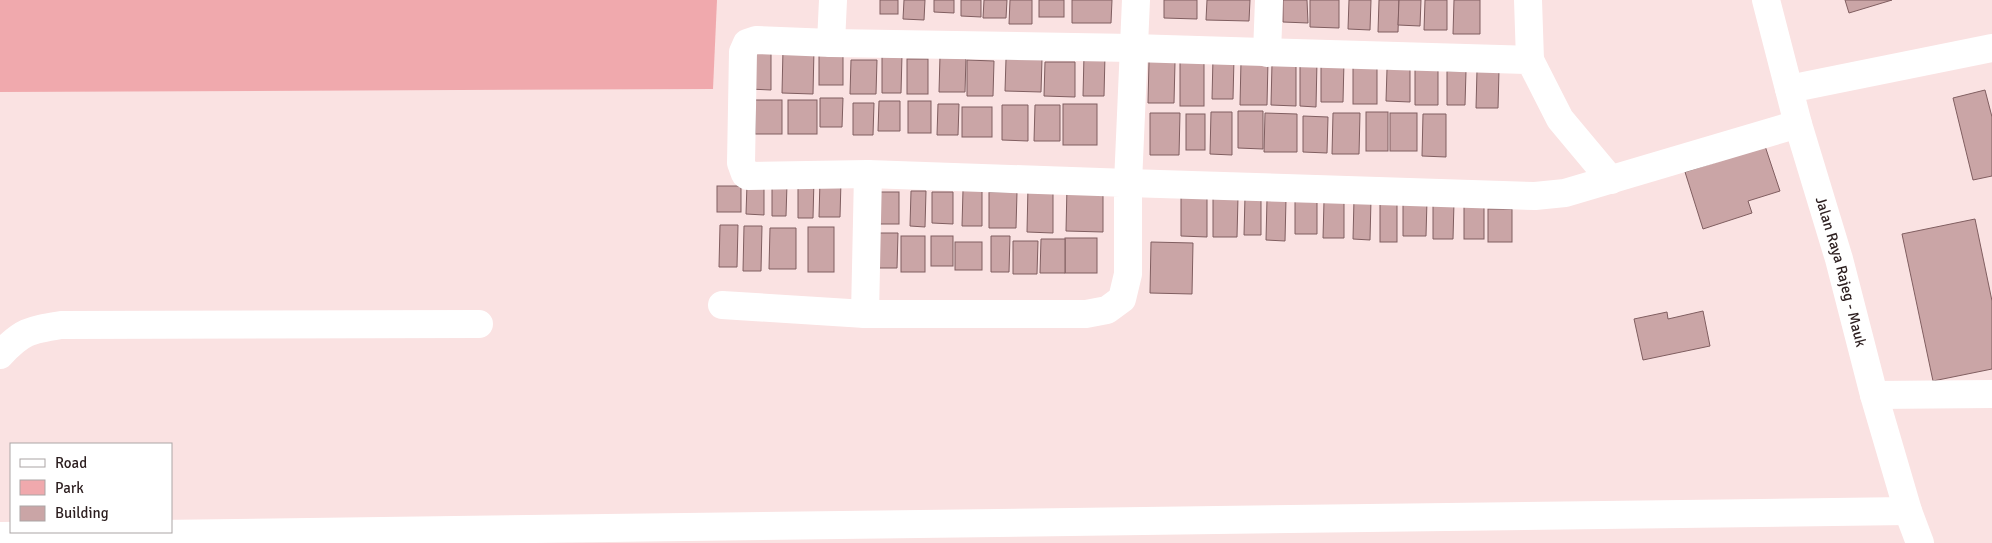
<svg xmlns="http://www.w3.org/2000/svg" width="1992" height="543" font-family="Signika,sans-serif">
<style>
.green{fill:#f0a9ad}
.building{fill:#caa5a6;stroke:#805e60}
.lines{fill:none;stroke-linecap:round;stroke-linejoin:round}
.street{stroke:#fff;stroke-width:28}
.secondary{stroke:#fff;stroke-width:28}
.labels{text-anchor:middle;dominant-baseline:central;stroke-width:4;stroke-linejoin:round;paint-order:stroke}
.street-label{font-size:15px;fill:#2c1e1f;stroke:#fff}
</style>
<rect width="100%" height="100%" fill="#fae2e2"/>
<polygon class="green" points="0,0 717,0 713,89 0,92"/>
<g class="building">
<rect x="880" y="0" width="18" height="14"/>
<polygon points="904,0 925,0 924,20 903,19"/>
<polygon points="934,0 954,0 954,13 934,12"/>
<polygon points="961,0 981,0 981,17 961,16"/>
<polygon points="984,0 1007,0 1006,18 983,18"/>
<polygon points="1010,0 1032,0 1032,24 1009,24"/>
<rect x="1039" y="0" width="25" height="17"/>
<polygon points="1072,0 1112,0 1111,23 1072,23"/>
<polygon points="1164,0 1197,0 1197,19 1164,18"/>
<polygon points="1207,0 1250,0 1249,21 1206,20"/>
<polygon points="1283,0 1307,0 1308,23 1283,22"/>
<polygon points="1310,0 1339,0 1339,28 1310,27"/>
<polygon points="1349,0 1371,0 1370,30 1348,29"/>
<polygon points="1379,0 1399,0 1398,32 1378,32"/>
<polygon points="1399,0 1421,0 1420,26 1398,25"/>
<polygon points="1425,0 1447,0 1447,30 1424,30"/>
<polygon points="1454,0 1480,0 1480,34 1453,34"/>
<polygon points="1845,0 1892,0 1849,13"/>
<polygon points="783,49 814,49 813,94 782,93"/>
<polygon points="750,53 771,53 771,90 749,89"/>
<rect x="819" y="53" width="24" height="32"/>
<polygon points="882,54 902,55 901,93 882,93"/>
<polygon points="1084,55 1105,55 1104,96 1083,96"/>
<polygon points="940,56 966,57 965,92 939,92"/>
<polygon points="1213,57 1234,58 1233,99 1212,99"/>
<rect x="907" y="59" width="21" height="35"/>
<polygon points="1006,59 1042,59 1041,92 1005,91"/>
<rect x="1180" y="59" width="24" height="47"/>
<polygon points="851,60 877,60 876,94 850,94"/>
<polygon points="967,60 994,61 993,96 967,96"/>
<polygon points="1300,60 1317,61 1316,107 1300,106"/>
<polygon points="1149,61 1175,62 1174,103 1148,103"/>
<polygon points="1241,61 1268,61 1267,105 1240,105"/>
<polygon points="1321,61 1344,61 1343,102 1321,102"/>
<polygon points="1045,62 1075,62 1075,97 1044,96"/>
<polygon points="1272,63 1296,63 1296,106 1271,105"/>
<rect x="1353" y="65" width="24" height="39"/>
<polygon points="1387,69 1410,69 1410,102 1386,101"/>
<polygon points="1415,69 1438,70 1438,105 1415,105"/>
<polygon points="1477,70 1499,70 1498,108 1476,108"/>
<polygon points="1447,71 1466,71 1465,105 1447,105"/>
<polygon points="1985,90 1992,117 1992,176 1973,180 1953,98"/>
<polygon points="820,98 843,98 842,127 820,127"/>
<rect x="755" y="100" width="27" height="34"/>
<rect x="788" y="100" width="29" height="34"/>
<polygon points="879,101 900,101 900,131 878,131"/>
<rect x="908" y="101" width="23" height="32"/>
<polygon points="853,103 874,103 873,135 853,135"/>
<polygon points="938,104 959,104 958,135 937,135"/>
<rect x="1063" y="104" width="34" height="41"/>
<polygon points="1002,105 1028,105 1028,141 1002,140"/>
<polygon points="1035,105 1060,105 1060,141 1034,141"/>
<rect x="962" y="107" width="30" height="30"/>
<polygon points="1238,111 1263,111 1263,149 1238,148"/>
<polygon points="1211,112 1232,112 1232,155 1210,154"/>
<rect x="1366" y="112" width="22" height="39"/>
<polygon points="1150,113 1180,113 1179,155 1150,155"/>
<polygon points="1265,113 1297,114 1297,152 1264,152"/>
<polygon points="1333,113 1360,113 1359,154 1332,154"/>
<rect x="1390" y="113" width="27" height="38"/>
<rect x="1186" y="114" width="19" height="36"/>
<polygon points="1423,114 1446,114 1446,157 1422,156"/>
<polygon points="1303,116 1328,117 1327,153 1303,152"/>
<polygon points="1765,146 1780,191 1748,201 1752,213 1703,229 1685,172"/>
<polygon points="798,179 814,179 813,218 798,218"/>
<polygon points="820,180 841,181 840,217 819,217"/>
<polygon points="747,184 764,184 764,215 746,214"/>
<polygon points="772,184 787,184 786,216 772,216"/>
<rect x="717" y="186" width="24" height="26"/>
<polygon points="1028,186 1053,186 1053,233 1027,232"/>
<polygon points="1067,186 1103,187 1103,232 1066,231"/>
<polygon points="963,190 982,190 982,226 962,226"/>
<polygon points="911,191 926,191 925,227 910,226"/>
<rect x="879" y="192" width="20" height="32"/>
<polygon points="932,192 953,192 953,224 932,223"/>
<polygon points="989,192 1017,192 1016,228 989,228"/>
<polygon points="1181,194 1207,195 1207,237 1181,236"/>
<polygon points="1245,196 1261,197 1261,235 1244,235"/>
<polygon points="1213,197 1238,197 1237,237 1213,237"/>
<polygon points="1267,199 1286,199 1285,241 1266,240"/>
<polygon points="1354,199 1371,199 1370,240 1353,239"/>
<rect x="1380" y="200" width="17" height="42"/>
<polygon points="1403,200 1427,200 1426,236 1403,236"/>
<polygon points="1295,201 1317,202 1317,234 1295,234"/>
<polygon points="1324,201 1344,201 1344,238 1323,238"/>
<polygon points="1433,202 1454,202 1453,239 1433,239"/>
<rect x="1464" y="205" width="20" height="34"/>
<rect x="1488" y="209" width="24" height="33"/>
<polygon points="1975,219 1992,301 1992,369 1933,381 1902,234"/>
<polygon points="720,225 738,225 737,267 719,267"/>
<polygon points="744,226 762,226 761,271 743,271"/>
<rect x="808" y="227" width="26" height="45"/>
<polygon points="770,228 796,228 796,269 769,269"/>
<polygon points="875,233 898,233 897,268 875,268"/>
<rect x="901" y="236" width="24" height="36"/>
<rect x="931" y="236" width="22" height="30"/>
<polygon points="991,236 1010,236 1009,272 991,272"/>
<rect x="1065" y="238" width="32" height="35"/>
<polygon points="1041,239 1065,239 1065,273 1040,273"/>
<polygon points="1013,241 1038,241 1037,274 1013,274"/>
<rect x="955" y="242" width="27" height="28"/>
<polygon points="1151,242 1193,243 1192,294 1150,293"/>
<polygon points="1703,311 1710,346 1643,360 1634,319 1667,312 1668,319"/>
</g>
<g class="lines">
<g class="street">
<polyline points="1136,0 1128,183 1535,196 1565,193 1798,124"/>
<polyline points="1528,0 1530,60"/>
<polyline points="831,43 833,0"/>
<polyline points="1267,53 1269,0"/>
<polyline points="1789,89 1992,48"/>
<polyline points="722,305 865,314 1086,314 1107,310 1122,299 1128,274 1128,183 868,174 748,176 745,174 741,163 743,52 747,43 756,40 831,43 1133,48 1530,60 1560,119 1611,180"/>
<polyline points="865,314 868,174"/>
<path d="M0 355C22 331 30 330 61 325L479 324"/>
<polyline points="1874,395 1992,394"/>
<polyline points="0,536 1908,511"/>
</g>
<path class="secondary" id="s1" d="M1766 0 1798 124 1839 259 1874 395 1908 511 1920 543"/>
</g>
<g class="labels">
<g class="street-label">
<text stroke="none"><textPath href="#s1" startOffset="282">Jalan Raya Rajeg - Mauk</textPath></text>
</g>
</g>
<rect x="10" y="443" width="162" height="90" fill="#ffffff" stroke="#aba5a5"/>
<rect x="20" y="459" width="25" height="8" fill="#ffffff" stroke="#aba5a5"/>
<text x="55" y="468" font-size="15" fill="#2c1e1f">Road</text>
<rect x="20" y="480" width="25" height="15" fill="#f0a9ad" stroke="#aba5a5"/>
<text x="55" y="493" font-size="15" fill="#2c1e1f">Park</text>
<rect x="20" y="506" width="25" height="15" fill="#caa5a6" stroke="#aba5a5"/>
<text x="55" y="518" font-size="15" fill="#2c1e1f">Building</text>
</svg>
